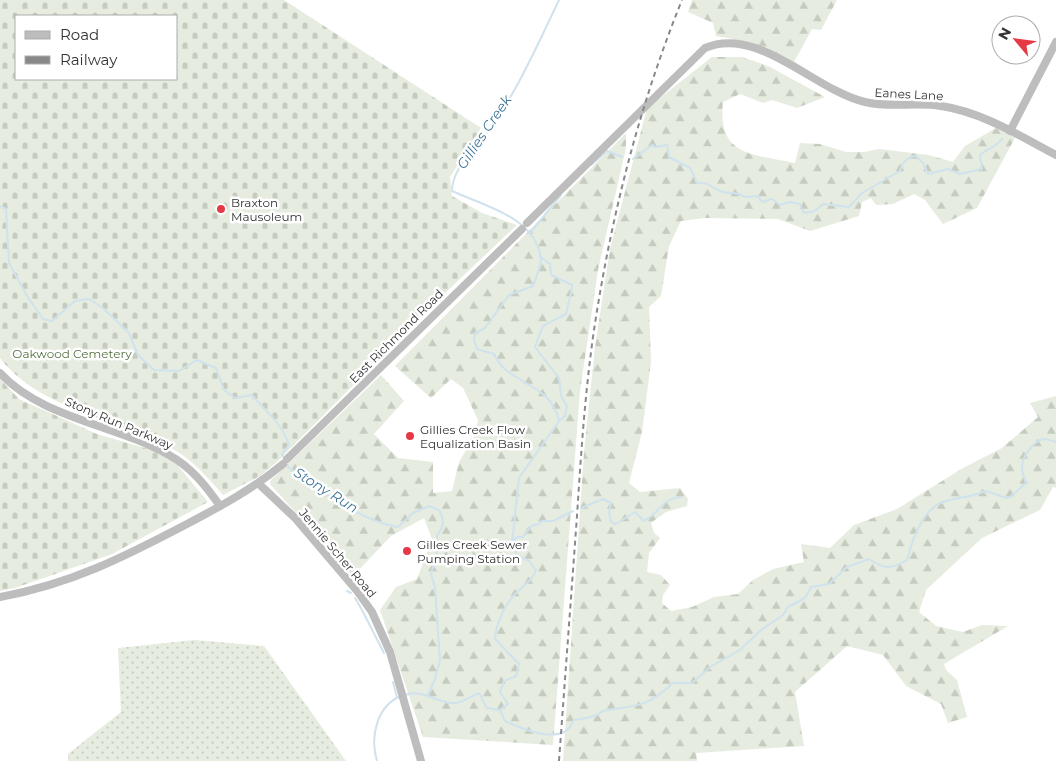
<svg xmlns="http://www.w3.org/2000/svg" width="1056" height="761" font-family="Montserrat,sans-serif">
<style>
.grass{fill:url(#grass-dots)}
.forest{fill:url(#forest-firs)}
.cemetery{fill:url(#cemetery-stones);fill-rule:evenodd}
.lines{fill:none;stroke-linecap:round;stroke-linejoin:round}
.stream{stroke:#cfe2ee;stroke-width:2}
.secondary{stroke:#bdbdbd;stroke-width:8}
.rail{stroke:#888;stroke-width:2;stroke-dasharray:5 4;stroke-linecap:butt}
.poi-dot{fill:#e63946;stroke:#fff;stroke-width:2}
.labels{text-anchor:middle;dominant-baseline:central;stroke-width:5;stroke-linejoin:round;paint-order:stroke}
.street-label{font-size:12px;fill:#333;stroke:#fff}
.poi-label{font-size:12px;fill:#333;stroke:#fff;text-anchor:start}
.park-label{font-size:12px;fill:#56703f;stroke:#fff}
.water-label{font-size:14px;font-style:italic;fill:#3f7597;stroke:#fff}
</style>
<defs>
<pattern id="grass-dots" width="8" height="8" patternUnits="userSpaceOnUse" patternTransform="scale(1.25)"><rect width="8" height="8" fill="#e6ecdf"/><path d="M2 2h.1M6 6h.1" fill="none" stroke="#c6cbc0" stroke-width="1.8" stroke-linecap="round"/></pattern>
<pattern id="forest-firs" width="22" height="20" patternUnits="userSpaceOnUse" patternTransform="scale(1.25)"><rect width="22" height="20" fill="#e6ecdf"/><path d="M5 1l3.5 6h-7zM16 11l3.5 6h-7z" fill="#c6cbc0"/></pattern>
<pattern id="cemetery-stones" width="16" height="16" patternUnits="userSpaceOnUse" patternTransform="scale(1.25)"><rect width="16" height="16" fill="#e6ecdf"/><path d="M2 7V4a2 2 0 0 1 4 0v3zM10 15v-3a2 2 0 0 1 4 0v3z" fill="#c6cbc0"/></pattern>
</defs>
<rect width="100%" height="100%" fill="#fff"/>
<polygon class="grass" points="194,640 264,646 346,761 68,761 68,754 121,712 118,648"/>
<g class="forest">
<polygon points="692,0 837,0 821,30 812,29 794,62 749,42 716,36 713,23 688,12"/>
<path d="M712 57H742L768 66 825 97 797 108 772 100 763 103 740 94 723 102C717 157 753 154 795 163L800 143 820 144 846 152H864L879 149 929 155 953 162 965 146 996 128 1015 138 977 208 943 224 925 200 914 194 893 204 876 205 871 198 862 202 859 216 810 231 778 219 705 218 681 221 669 246 661 296 649 307 651 362 642 432 629 483 640 492 680 488 688 499 687 506 666 512 651 523 654 533 660 538 649 553 647 572 661 575 670 585 663 595 662 603 671 611 692 607 714 597 738 594 753 580 773 569 804 562 801 544 830 548 854 525 897 509 963 468 1002 448 1038 417 1030 403 1056 396V488L1053 487 1040 510 982 538 926 590 919 612 936 626 963 632 982 625 1008 626 944 664 946 670 957 680 967 717 948 723 941 704 906 686 883 655 847 646 795 692 804 746 696 753 697 761H563L584 452 595 347 610 249 647 108Z"/>
<polygon points="626,133 626,148 598,270 580,391 553,745 423,737 380,610 396,587 417,579 432,539 424,518 391,536 353,576 270,484 271,480 381,375 404,401 374,434 398,458 433,462 433,493 452,491 459,462 475,435 478,420 463,388 451,379 431,398 395,366"/>
</g>
<g class="cemetery">
<path d="M0 0H284L481 128 450 177 452 196 482 213 517 225 444 294 278 461 260 476 223 495C208 478 193 460 173 449 118 419 39 409 0 358ZM176 16V79H16V16Z"/>
<polygon points="0,379 19,399 97,434 169,455 208,502 112,554 15,588 0,591"/>
</g>
<g class="lines">
<g class="stream">
<path d="M633 159 652 145 656 147 667 145 669 157 690 168 697 183C708 181 713 189 723 192 733 195 732 190 745 197L758 196 762 202 772 199 780 205 790 202 800 204 803 212C813 214 816 210 823 204L849 207 862 193 900 171C902 163 907 157 916 156L923 163 928 174 948 169 960 174 982 169 980 155C988 148 996 147 1002 139"/>
<polyline points="591,165 607,151 622,157"/>
<path d="M0 206 6 209 9 263 27 296 43 319 52 321 75 301 89 299 103 308 129 333 138 355 154 370 179 371 197 360 216 368 224 390 235 398 252 395C266 412 282 423 289 445L282 454 284 458"/>
<polyline points="530,233 561,195"/>
<polyline points="539,256 550,264 551,275 572,285 572,288 566,314 543,326 535,347 559,378 561,396 567,406 565,416 559,421"/>
<path d="M286 462 288 467C321 490 358 520 398 527L413 513 429 506 439 510C444 520 445 526 437 535V552L431 574 435 587 440 660 435 679 428 695"/>
<path d="M581 508 603 499 611 503 609 513 611 522 616 524 635 512 644 521C659 514 662 498 681 497"/>
<polyline points="512,542 517,537 523,537 531,526 539,524 542,521 553,521 573,511"/>
<polyline points="347,591 351,593"/>
<polyline points="355,598 362,610 384,653"/>
<polyline points="393,682 397,698"/>
<path d="M405 695C423 688 439 705 456 703 463 702 472 696 479 693L487 708 500 710 508 704 500 692 504 681 516 676 519 664 495 639C496 624 505 604 516 593 524 585 532 581 536 570L529 561 517 555 512 543 519 478 559 421C551 381 508 386 494 354L477 349 474 340 475 333 485 328 509 295 533 286C535 279 541 267 541 260 537 217 484 206 452 191 452 171 469 155 482 139 514 99 537 46 559 0"/>
<path d="M500 710 505 721C520 728 548 740 564 732 569 730 571 725 574 720 582 719 589 718 597 715 600 713 603 710 607 710 638 706 649 706 673 683H692L710 667 740 650 761 630 783 615 788 607 805 598 811 587 829 584 847 567 869 559C884 569 891 570 907 560 912 541 922 509 943 502 958 497 970 498 985 491 1012 497 1001 506 1026 483 1024 478 1022 472 1022 467 1022 457 1034 440 1044 439 1048 439 1052 441 1056 442"/>
<path d="M377 761C370 738 376 706 401 696"/>
</g>
<g class="secondary">
<polyline points="1010,131 1056,42"/>
<path d="M527 223 705 48C758 25 814 90 865 102 889 108 916 102 941 106 982 112 1020 136 1056 155"/>
<path d="M0 373C41 418 117 425 169 455 191 467 206 486 220 506"/>
<polyline points="287,459 522,229"/>
<polyline points="259,484 295,518 358,592 372,612 390,652 421,761"/>
<path d="M0 597C71 584 124 557 187 524 221 506 253 489 283 464"/>
</g>
<path class="rail" d="M559 761C565 679 571 598 577 516 581 454 585 392 594 330 611 217 639 106 682 0"/>
</g>
<g class="poi-dot">
<circle cx="221" cy="209" r="5"/>
<circle cx="410" cy="436" r="5"/>
<circle cx="407" cy="551" r="5"/>
</g>
<g class="labels">
<g class="street-label">
<text transform="translate(909 94) rotate(3)">Eanes Lane</text>
<text transform="translate(396 336) rotate(-45)">East Richmond Road</text>
<text transform="translate(119 423) rotate(23)">Stony Run Parkway</text>
<text transform="translate(338 553) rotate(50)">Jennie Scher Road</text>
</g>
<g class="poi-label">
<text x="231" y="202">Braxton<tspan x="231" dy="14">Mausoleum</tspan></text>
<text x="420" y="429">Gillies Creek Flow<tspan x="420" dy="14">Equalization Basin</tspan></text>
<text x="417" y="544">Gilles Creek Sewer<tspan x="417" dy="14">Pumping Station</tspan></text>
</g>
<g class="park-label">
<text x="72" y="353">Oakwood Cemetery</text>
</g>
<g class="water-label">
<text transform="translate(484 132) rotate(-56)">Gillies Creek</text>
<text transform="translate(326 490) rotate(32)">Stony Run</text>
</g>
</g>
<rect x="15" y="15" width="162" height="65" fill="#ffffff" stroke="#adadad"/>
<rect x="25" y="31" width="25" height="8" fill="#bdbdbd" stroke="#adadad"/>
<text x="60" y="40" font-size="15" fill="#333333">Road</text>
<rect x="25" y="56" width="25" height="8" fill="#888888" stroke="#adadad"/>
<text x="60" y="65" font-size="15" fill="#333333">Railway</text>
<g transform="translate(1016 40) rotate(299)"><circle r="24" fill="#ffffff" stroke="#adadad"/>
<path d="M0-4L9 19L0 12L-9 19Z" fill="#e63946"/>
<text y="-8" font-size="14" font-weight="bold" text-anchor="middle" fill="#333333">N</text>
</g>
</svg>
